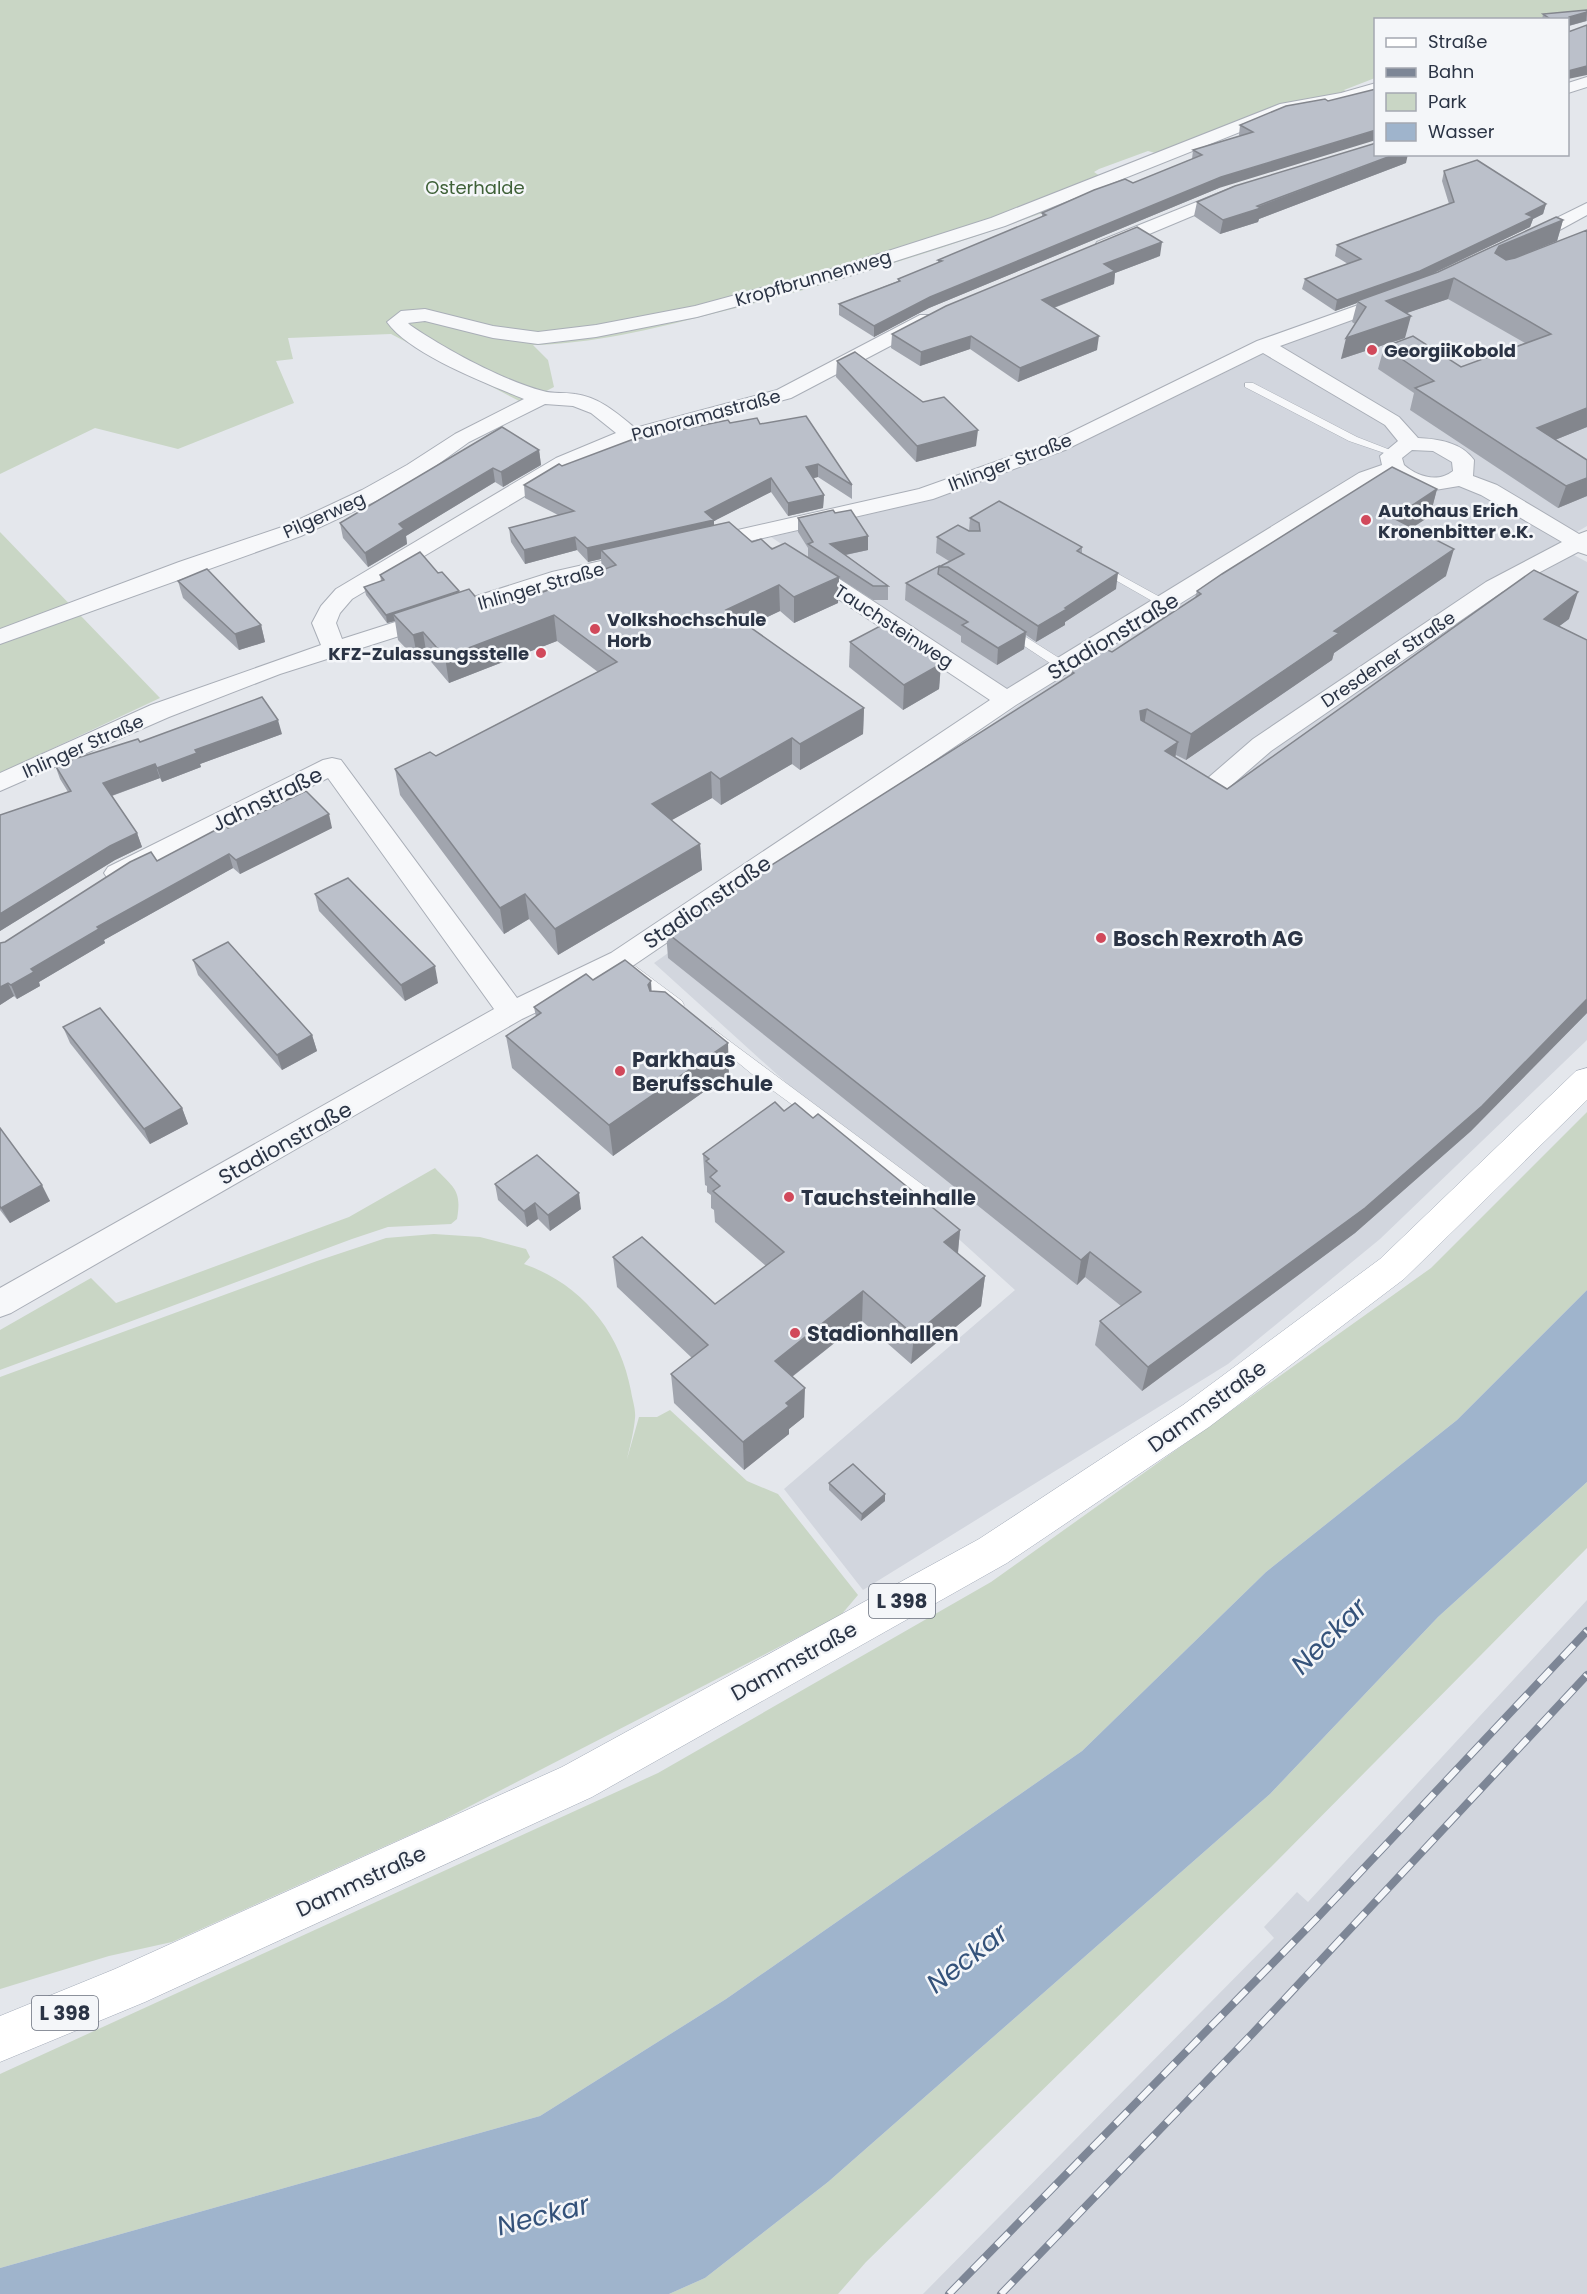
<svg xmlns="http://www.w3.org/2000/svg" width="1587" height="2294" font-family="Poppins,sans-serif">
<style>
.built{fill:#d2d6de}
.green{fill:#c9d6c5}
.water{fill:#9fb4cc}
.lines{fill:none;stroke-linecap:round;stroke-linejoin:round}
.service-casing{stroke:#a9aeb7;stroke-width:1}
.minor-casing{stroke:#a9aeb7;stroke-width:2}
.primary-casing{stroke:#a3abb8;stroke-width:1}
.service{fill:#f7f8fa;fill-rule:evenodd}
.minor{fill:#f7f8fa;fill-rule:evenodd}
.primary{fill:#fff;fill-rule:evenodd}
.rail-casing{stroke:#7d8696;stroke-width:8}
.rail{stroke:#f4f6f9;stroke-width:6;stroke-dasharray:17;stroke-linecap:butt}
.wall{fill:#a1a5ae}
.shaded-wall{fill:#83868d}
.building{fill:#bbc0ca;stroke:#83868d;stroke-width:1.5}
.poi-dot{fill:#d1495b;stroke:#f4f6f9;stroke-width:2}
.labels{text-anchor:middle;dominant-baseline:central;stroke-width:5;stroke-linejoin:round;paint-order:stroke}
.far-park-label{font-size:18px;fill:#3f6138;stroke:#f4f6f9}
.far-street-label{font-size:18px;fill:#2b3445;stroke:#f4f6f9}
.far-poi-label{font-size:18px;font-weight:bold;fill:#2b3445;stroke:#f4f6f9;text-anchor:start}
.shield{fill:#f4f6f9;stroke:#676e7b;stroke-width:1.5}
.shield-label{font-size:20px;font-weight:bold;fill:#2b3445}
.street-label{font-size:21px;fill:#2b3445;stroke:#f4f6f9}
.poi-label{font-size:21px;font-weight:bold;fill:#2b3445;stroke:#f4f6f9;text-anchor:start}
.near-water-label{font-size:27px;font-style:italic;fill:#34527a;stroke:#f4f6f9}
</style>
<rect width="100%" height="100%" fill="#e4e7ec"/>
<g class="built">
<polygon points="1587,253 1587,526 1555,545 1587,562 1587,1040 1380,1239 1228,1364 863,1590 784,1489 1015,1290 654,963 1020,704 771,537 931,500 1066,450 1282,345 1435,290"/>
<polygon points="1587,1600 1587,2294 923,2294 1274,1938 1264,1927 1297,1892 1308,1902"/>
</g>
<g class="green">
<path d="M0 0H1587V17L1568 20H1376L1375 78 1344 90 1352 95 1159 154 1148 151 1099 169 1094 172 1100 176 1032 203 1045 212C934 252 823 287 708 315 652 329 591 344 533 345L548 360 554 387 523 403 391 334 288 338 293 359 276 361 294 403 178 449 95 428 0 474Z"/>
<polygon points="0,532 160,698 0,773"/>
<polygon points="1587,1112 1587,1290 1457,1420 1266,1572 1082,1751 726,1999 540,2116 0,2268 0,2074 658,1773 991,1582 1431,1268"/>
<path d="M435 1168C454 1188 462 1190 457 1219L451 1224 388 1227 352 1239 0 1370V1330L91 1278 116 1303 349 1217Z"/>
<path d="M434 1234 480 1237 526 1249 530 1257 524 1264C581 1284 620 1331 631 1391 632 1399 636 1409 635 1418 634 1431 630 1446 627 1459L639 1417H657L670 1410 747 1481 778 1494 858 1595 841 1615 443 1820 172 1942 109 1956 0 1989V1377L317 1261 386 1238Z"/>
<polygon points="1587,1482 1587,1548 1272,1866 866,2262 838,2294 669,2294 705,2278 828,2182 1270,1794 1438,1617"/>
</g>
<polygon class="water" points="1587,1290 1587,1482 1438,1617 1270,1794 828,2182 705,2278 669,2294 0,2294 0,2268 540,2116 726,1999 1082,1751 1266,1572 1457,1420"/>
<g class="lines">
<defs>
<g id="service">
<polygon points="1245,383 1253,383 1357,437 1398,453 1393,456 1349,441 1245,387"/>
<polygon points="1100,564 1169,602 1171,604 1169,606 1161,606 1096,569 1096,565"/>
<polygon points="1010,627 1067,663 1067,669 1059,669 1006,634 1004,631"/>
<polygon points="635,966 682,1001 684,1005 682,1009 672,1009 630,975 628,971 630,967"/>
<polygon points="712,1028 927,1188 930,1192 927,1196 917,1196 764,1084 707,1037 705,1033"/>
</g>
<g id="minor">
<polygon points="1587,77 1587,87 1568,93 1568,83"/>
<path d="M1376 83V94L1344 103 1290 112 1005 226 849 276 697 317 596 337 538 344 493 338 425 321 408 323 410 325C445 349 502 380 543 391 553 394 564 392 575 394 599 397 617 413 635 428L777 390 920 315H934L937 319 934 323 791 398 638 439 608 449 572 468 352 599 340 613 336 623 342 639 552 572 641 552 649 554 652 559 649 564 566 583 280 674 169 717 0 791V773L151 705 321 645 312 623 321 606 336 589 556 458 616 433 591 413 573 406 545 404 469 442 423 475 378 500 301 536 0 644V629L179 562 285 526 362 490 407 465 455 434 524 399C488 384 409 354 387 322L401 311 425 309 493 326 538 332 596 325 695 306 835 268 991 218 1280 104 1341 93Z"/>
<polygon points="1234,187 1240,188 1243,192 1240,196 1111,250 1104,252 1095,246 1097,242"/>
<polygon points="1587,203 1587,215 1534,244 1527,246 1518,240 1520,236"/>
<path d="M1392 293 1399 295 1402 299 1399 303 1280 346 1399 417 1418 438C1438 439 1461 442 1474 460L1473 476 1497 485 1579 534 1587 531V555L1578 552 1502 592 1271 751 1219 796 1210 798 1201 796 1197 790 1201 784 1253 739 1486 582 1562 542 1481 495 1459 486 1429 491 1402 483 1391 476 1375 483 1016 705 631 967 522 1019 11 1313 0 1317V1288L494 1009 328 778 126 879 117 882 108 879 104 873 108 867 323 760 332 758 341 760 517 998 611 953 990 700 796 571 793 566 796 561H812L1007 689 1359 473 1382 465 1380 456 1398 441 1385 425 1263 353 1065 450 933 499 706 551 698 549 695 544 698 539 919 489 1051 442 1257 341ZM1412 450 1433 451 1452 462 1453 471C1438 483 1418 477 1404 465L1402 458Z"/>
</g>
<polygon id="primary" points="1587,1068 1587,1100 1404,1279 1209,1427 1007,1563 592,1797 145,2002 0,2062 0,2016 115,1969 562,1767 979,1539 1183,1405 1380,1259 1576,1071"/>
</defs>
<use href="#service" class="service-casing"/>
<use href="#minor" class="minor-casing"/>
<use href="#primary" class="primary-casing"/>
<use href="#service" class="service"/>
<use href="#minor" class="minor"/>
<use href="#primary" class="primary"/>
<defs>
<g id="rail">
<polyline points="949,2294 1318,1917 1587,1631"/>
<polyline points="1001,2294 1253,2033 1587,1675"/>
</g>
</defs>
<use href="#rail" class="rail-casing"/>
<use href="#rail" class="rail"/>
</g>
<g class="wall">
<polygon points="1587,10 1587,21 1569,26 1568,79 1568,20 1542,20 1543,14"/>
<polygon points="1286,106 1219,188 929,308 874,337 839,315 839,304 898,281 898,279 938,263 938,260 1042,217 1042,213 1133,183 1192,159 1193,150 1240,136 1239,135 1240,125"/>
<polygon points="1406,163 1259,219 1258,222 1220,234 1194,216 1197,202"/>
<polygon points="1444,171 1546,204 1543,214 1533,219 1530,227 1428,276 1563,220 1557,241 1514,258 1587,230 1587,427 1555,440 1587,460 1587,496 1558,508 1410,410 1414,393 1378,369 1384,347 1461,367 1525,343 1448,299 1406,313 1405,338 1341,359 1355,324 1352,322 1357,303 1335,311 1302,289 1305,279 1348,264 1335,256 1337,245 1449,204 1442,181"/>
<polygon points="1160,256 1115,273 1114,284 1054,308 1097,350 1018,382 970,349 920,366 891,348 892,334"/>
<polygon points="837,361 976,446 916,462 836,377"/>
<polygon points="730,423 760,424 852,485 852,499 818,477 813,478 824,495 823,508 788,516 771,492 714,521 714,525 752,542 808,558 808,548 798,532 798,518 835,513 868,536 868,550 846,555 888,586 888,600 873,600 839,578 838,603 794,623 780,611 748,626 864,708 863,734 800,770 792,764 721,805 712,798 671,820 700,844 702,870 558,955 529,919 504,934 400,795 395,769 436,756 598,672 557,641 449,683 427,657 418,661 398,640 395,621 387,623 366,595 364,587 381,581 380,575 438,573 459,592 484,607 513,603 602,570 601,559 588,562 577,550 525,564 511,542 509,528 558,515 525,498 524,485 562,466"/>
<polygon points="539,450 541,465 503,487 495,482 406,536 407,544 368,567 343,538 340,523"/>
<polygon points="1437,489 1430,516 1412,528 1446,576 1334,653 1332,660 1186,760 1176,755 1175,757 1227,789 1569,619 1559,626 1587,640 1587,1013 1471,1131 1355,1233 1142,1391 1095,1345 1100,1321 1121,1306 1085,1277 1077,1285 668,958 666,932 1071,675 1071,671 1112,652 1195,598 1197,591"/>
<polygon points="970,518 1082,547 1082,553 1116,589 1065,622 1065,625 1036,642 1026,635 1024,649 997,665 961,642 961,636 905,600 906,583 949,561 936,553 937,537 969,531"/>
<polygon points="178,581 261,625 265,642 239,650 183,598"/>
<polygon points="850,642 941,664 939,689 903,710 849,667"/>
<polygon points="282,734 200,764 201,767 162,782 160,778 112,796 137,833 142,847 115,860 0,931 0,815 68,792 60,779 55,765 140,742"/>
<polygon points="228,828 332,828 240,874 233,868 104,940 105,943 39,982 40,986 17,999 14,996 0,1005 5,942 157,861"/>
<polygon points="315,894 438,983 405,1001 319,911"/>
<polygon points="193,960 312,1035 317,1051 282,1070 198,975"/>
<polygon points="593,980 652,991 729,1074 613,1156 512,1068 506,1036 536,1017 534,1007"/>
<polygon points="63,1027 182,1108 188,1124 150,1144 70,1043"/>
<polygon points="784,1111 813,1118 960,1230 958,1254 985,1276 981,1306 911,1364 862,1321 792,1377 804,1417 789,1429 789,1434 744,1470 674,1403 671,1374 692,1358 617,1287 613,1257 715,1304 766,1266 715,1222 714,1210 711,1208 711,1195 707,1192 707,1186 705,1185 703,1154"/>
<polygon points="0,1128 50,1201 10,1223 0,1210"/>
<polygon points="495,1184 581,1209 550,1231 538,1219 527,1227 498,1200"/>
<polygon points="829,1483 885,1494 885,1501 861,1521 829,1490"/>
</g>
<g class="shaded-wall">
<polygon points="1587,12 1586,21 1568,26 1569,17"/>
<polygon points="1587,66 1587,75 1568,79 1568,71"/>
<polygon points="1376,130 1376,140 1219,188 929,308 874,337 874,326 930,297 1221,177"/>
<polygon points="1396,154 1408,154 1406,163 1259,219 1258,222 1220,234 1223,220"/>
<polygon points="1546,204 1543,214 1533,219 1530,227 1417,281 1357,301 1357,303 1335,311 1337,300"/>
<polygon points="1563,220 1557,241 1493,267 1495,253 1499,246"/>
<polygon points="1162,242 1160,256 1115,273 1114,284 1040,313 1042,300 1104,264"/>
<polygon points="1454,278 1448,299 1381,322 1386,301"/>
<polygon points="1411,316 1405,338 1341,359 1346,338"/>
<polygon points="971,336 970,349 920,366 921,352"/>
<polygon points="1099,336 1097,350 1018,382 1020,368"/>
<polygon points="1587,408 1587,427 1530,450 1537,428"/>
<polygon points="978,430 976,446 916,462 917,446"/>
<polygon points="539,450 541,465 503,487 501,472"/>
<polygon points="818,464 818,477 806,480 806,467"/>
<polygon points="493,468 495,482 406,536 407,544 368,567 365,553 399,524"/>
<polygon points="771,478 771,492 714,521 714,533 601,550 601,559 588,562 587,548 705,512"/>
<polygon points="1587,478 1587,496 1558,508 1566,486"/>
<polygon points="1437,489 1430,516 1386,545 1393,518"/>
<polygon points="824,495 823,508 788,516 788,503"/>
<polygon points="868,536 868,550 830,558 830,544"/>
<polygon points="575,537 577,550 525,564 524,550"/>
<polygon points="1454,549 1446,576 1334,653 1332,660 1186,760 1191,734 1334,631"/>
<polygon points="1118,573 1116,589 1065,622 1065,625 1036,642 1038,626"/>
<polygon points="839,577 838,603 794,623 794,597"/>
<polygon points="779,585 780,611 727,636 726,610"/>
<polygon points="459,591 460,599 393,614 395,621 387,623 386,615"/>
<polygon points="1578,592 1569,619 1534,645 1544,619"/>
<polygon points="554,615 557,641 449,683 445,657"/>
<polygon points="261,625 265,642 239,650 235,634"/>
<polygon points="423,632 427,657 418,661 413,635"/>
<polygon points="1026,632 1024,649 997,665 998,648"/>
<polygon points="941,664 939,689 903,710 904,685"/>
<polygon points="864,708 863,734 800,770 800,744"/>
<polygon points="1147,709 1142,736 1140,711"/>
<polygon points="278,720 282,734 200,764 201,767 162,782 157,768 195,750"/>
<polygon points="792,738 792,764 721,805 720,779"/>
<polygon points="1178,742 1173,769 1165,751"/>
<polygon points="155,764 160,778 108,797 103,783"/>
<polygon points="711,772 712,798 654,830 652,804"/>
<polygon points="329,814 332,828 240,874 236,860"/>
<polygon points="137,833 142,847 115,860 0,931 0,914 110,846"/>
<polygon points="700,844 702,870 558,955 555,929"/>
<polygon points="229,854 233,868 104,940 105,943 39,982 40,986 17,999 11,985 31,969 97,927"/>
<polygon points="525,894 529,919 504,934 500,908"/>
<polygon points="435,966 438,983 405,1001 401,985"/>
<polygon points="651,981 653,1013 648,985"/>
<polygon points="8,983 14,996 0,1005 0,987"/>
<polygon points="1587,999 1587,1013 1471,1131 1355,1233 1142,1391 1148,1367"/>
<polygon points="312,1035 317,1051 282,1070 277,1055"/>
<polygon points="728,1043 729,1074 613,1156 609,1125"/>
<polygon points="182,1108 188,1124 150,1144 144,1129"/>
<polygon points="42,1185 50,1201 10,1223 1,1208"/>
<polygon points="579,1193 581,1209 550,1231 548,1215"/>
<polygon points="535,1203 538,1219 527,1227 524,1211"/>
<polygon points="960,1230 957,1260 944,1242"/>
<polygon points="1090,1252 1085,1277 1077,1285 1081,1260"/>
<polygon points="985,1276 981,1306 911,1364 914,1335"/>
<polygon points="863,1291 862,1321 775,1390 775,1361"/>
<polygon points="805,1388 804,1417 789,1429 789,1434 744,1470 743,1442 786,1403"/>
<polygon points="885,1494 885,1501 861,1521 862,1514"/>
</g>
<g class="building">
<polygon points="1587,10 1587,12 1569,17 1569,30 1568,29 1568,20 1552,20 1543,14"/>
<polygon points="1587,25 1587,66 1568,71 1568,32"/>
<polygon points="1376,89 1376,130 1221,177 930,297 874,326 839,304 900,281 898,279 942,261 938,260 1046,215 1042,213 1094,190 1125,179 1133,183 1202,155 1193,150 1253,132 1240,125 1286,106 1325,99 1328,101"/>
<polygon points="1376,143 1376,154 1396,154 1257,206 1261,208 1223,220 1197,202 1235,186"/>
<polygon points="1477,160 1546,204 1526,214 1533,217 1420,271 1337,300 1305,279 1361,259 1337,245 1454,202 1444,171"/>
<polygon points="1556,217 1563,220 1499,246 1495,253 1506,260 1515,258 1587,230 1587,408 1537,428 1587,460 1587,478 1566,486 1415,388 1434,381 1384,347 1413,336 1461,367 1551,334 1454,278 1386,301 1411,316 1346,338 1366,307 1357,301 1438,272"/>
<polygon points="1137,227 1162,242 1104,264 1115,271 1042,300 1099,336 1020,368 971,336 921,352 892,334 946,306"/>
<polygon points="855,352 923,402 944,397 978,430 917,446 837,361"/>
<polygon points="806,416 852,485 818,464 806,467 824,495 788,503 771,478 705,512 714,520 587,548 575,537 524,550 509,528 574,511 524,485 559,464 562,466 631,440 728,420 730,423 757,418 760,424"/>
<polygon points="502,427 539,450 501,472 493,468 399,524 404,529 365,553 340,523"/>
<polygon points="1392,467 1437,489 1393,518 1454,549 1334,631 1339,633 1191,734 1147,709 1140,711 1141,720 1178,742 1165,751 1227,789 1534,570 1578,592 1544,619 1587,640 1587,999 1482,1106 1365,1208 1148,1367 1100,1321 1141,1292 1090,1252 1081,1260 666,932 1074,673 1071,671 1105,649 1112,652 1201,594 1197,591 1222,574"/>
<polygon points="999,501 1082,547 1077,551 1118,573 1065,608 1067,609 1038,626 948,567 939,567 964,554 937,537 958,525 969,531 980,531 979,523 970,518"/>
<polygon points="833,510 835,513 851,510 868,536 830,544 888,586 873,586 808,544 813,542 798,518"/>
<polygon points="729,522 752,542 761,539 772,549 785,543 839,577 794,597 779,585 726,610 864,708 800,744 792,738 720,779 711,772 652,804 700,844 555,929 525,894 500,908 395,769 430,752 436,756 617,662 554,615 445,657 423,632 413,635 393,614 469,589 484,607 509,598 513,603 616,565 601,550"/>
<polygon points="420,552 438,573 442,572 459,591 386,615 364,587 384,580 380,575"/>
<polygon points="939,566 938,574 1026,632 998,648 962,625 968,622 906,583"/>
<polygon points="207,569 261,625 235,634 178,581"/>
<polygon points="882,625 941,664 904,685 850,642"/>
<polygon points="262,697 278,720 195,750 197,753 157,768 155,764 103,783 137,833 110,846 0,914 0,815 71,791 55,765 138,739 140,742"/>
<polygon points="306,791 329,814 236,860 229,854 97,927 99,929 31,969 34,972 11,985 8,983 0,987 0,943 5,942 130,862 151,852 157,861 225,825 228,828"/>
<polygon points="348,878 435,966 401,985 315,894"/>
<polygon points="228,942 312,1035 277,1055 193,960"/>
<polygon points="625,960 651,981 648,985 650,991 665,992 728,1043 609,1125 506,1036 541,1013 534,1007 575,981 586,974 593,980"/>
<polygon points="100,1008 182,1108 144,1129 63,1027"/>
<polygon points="775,1102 784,1111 795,1103 813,1118 818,1114 960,1230 944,1242 985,1276 914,1335 863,1291 775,1361 805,1388 786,1403 789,1406 743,1442 671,1374 708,1345 613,1257 642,1237 715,1304 784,1252 713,1191 720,1186 710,1177 717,1171 706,1161 709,1159 703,1154"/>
<polygon points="0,1128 42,1185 1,1208 0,1206"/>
<polygon points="537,1155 579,1193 548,1215 535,1203 524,1211 495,1184"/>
<polygon points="853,1464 885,1494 862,1514 829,1483"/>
</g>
<g class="poi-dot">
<circle cx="1372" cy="350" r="6"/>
<circle cx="1366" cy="520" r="6"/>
<circle cx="595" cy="629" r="6"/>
<circle cx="541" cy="653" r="6"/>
<circle cx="1101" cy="938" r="6"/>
<circle cx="620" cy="1071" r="6"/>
<circle cx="789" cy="1197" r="6"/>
<circle cx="795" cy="1333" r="6"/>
</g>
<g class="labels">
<g class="far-park-label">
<text x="475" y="187">Osterhalde</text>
</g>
<g class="far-street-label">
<text transform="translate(813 278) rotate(-16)">Kropfbrunnenweg</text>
<text transform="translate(706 415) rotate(-15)">Panoramastraße</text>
<text transform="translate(1010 462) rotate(-21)">Ihlinger Straße</text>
<text transform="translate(324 515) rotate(-24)">Pilgerweg</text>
<text transform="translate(541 586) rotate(-16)">Ihlinger Straße</text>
<text transform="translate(894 626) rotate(33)">Tauchsteinweg</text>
<text transform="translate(1388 659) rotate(-34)">Dresdener Straße</text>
<text transform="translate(83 746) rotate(-24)">Ihlinger Straße</text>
</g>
<g class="far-poi-label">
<text x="1384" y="350">GeorgiiKobold</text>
<text x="1378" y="510">Autohaus Erich<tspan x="1378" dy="21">Kronenbitter e.K.</tspan></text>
<text x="607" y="619">Volkshochschule<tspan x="607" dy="21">Horb</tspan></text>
<text x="529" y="653" text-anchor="end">KFZ-Zulassungsstelle</text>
</g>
<g class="shield">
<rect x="869" y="1584" width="66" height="34" rx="4.5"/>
<rect x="32" y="1996" width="66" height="34" rx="4.5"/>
</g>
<g class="shield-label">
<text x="902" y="1601">L 398</text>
<text x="65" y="2013">L 398</text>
</g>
<g class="street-label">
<text transform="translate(1113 636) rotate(-31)">Stadionstraße</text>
<text transform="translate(267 799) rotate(-26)">Jahnstraße</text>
<text transform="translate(707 902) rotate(-34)">Stadionstraße</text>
<text transform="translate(285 1143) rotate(-29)">Stadionstraße</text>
<text transform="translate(1207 1406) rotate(-36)">Dammstraße</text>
<text transform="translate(794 1661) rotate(-29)">Dammstraße</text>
<text transform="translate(361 1881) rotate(-25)">Dammstraße</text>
</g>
<g class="poi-label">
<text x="1113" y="938">Bosch Rexroth AG</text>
<text x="632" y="1059">Parkhaus<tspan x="632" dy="24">Berufsschule</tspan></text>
<text x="801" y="1197">Tauchsteinhalle</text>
<text x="807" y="1333">Stadionhallen</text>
</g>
<g class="near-water-label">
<text transform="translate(1329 1636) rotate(-45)">Neckar</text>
<text transform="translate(967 1958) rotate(-38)">Neckar</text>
<text transform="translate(543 2215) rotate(-14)">Neckar</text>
</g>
</g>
<rect x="1374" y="18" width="195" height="138" fill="#f4f6f9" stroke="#a4a8b1" stroke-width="1.5"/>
<rect x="1386" y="38" width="30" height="9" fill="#ffffff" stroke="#a4a8b1" stroke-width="1.5"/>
<text x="1428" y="48" font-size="18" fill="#2b3445">Straße</text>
<rect x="1386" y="68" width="30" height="9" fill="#7d8696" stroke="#a4a8b1" stroke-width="1.5"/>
<text x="1428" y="78" font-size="18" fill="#2b3445">Bahn</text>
<rect x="1386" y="93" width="30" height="18" fill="#c9d6c5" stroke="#a4a8b1" stroke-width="1.5"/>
<text x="1428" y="108" font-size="18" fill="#2b3445">Park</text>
<rect x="1386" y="123" width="30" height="18" fill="#9fb4cc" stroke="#a4a8b1" stroke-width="1.5"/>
<text x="1428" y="138" font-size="18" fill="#2b3445">Wasser</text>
</svg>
